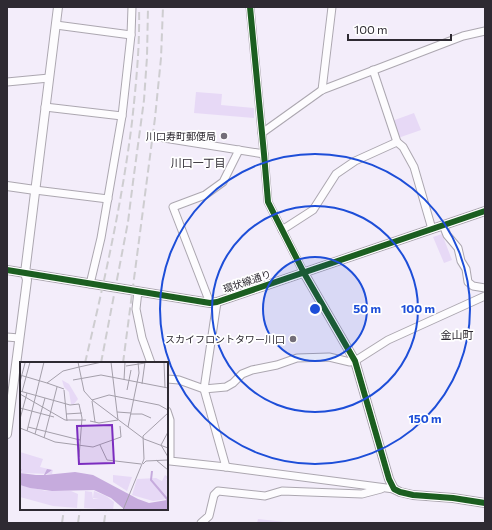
<svg xmlns="http://www.w3.org/2000/svg" width="492" height="530" font-family="Commissioner,'Noto Sans JP',sans-serif">
<style>
.green{fill:#e7d9f6}
.lines{fill:none;stroke-linecap:round;stroke-linejoin:round}
.minor-casing{stroke:#aca7b0;stroke-width:9}
.tertiary-casing{stroke:#aca7b0;stroke-width:10}
.minor{stroke:#fdfcfe;stroke-width:7}
.tertiary{stroke:#fdfcfe;stroke-width:8}
.rail{stroke:#cecdd0;stroke-width:2;stroke-dasharray:8 4;stroke-linecap:butt}
.cycleway-casing{stroke:#fff;stroke-width:8}
.cycleway{stroke:#1b5e20;stroke-width:6}
.ring{fill:none;stroke:#1d4ed8;stroke-width:2}
.poi-dot{fill:#736e78;stroke:#fff;stroke-width:1.5}
.labels{text-anchor:middle;dominant-baseline:central;stroke-width:3.5;stroke-linejoin:round;paint-order:stroke}
.poi-label{font-size:10px;fill:#2e2a32;stroke:#fff;text-anchor:end}
.street-label{font-size:10px;fill:#2e2a32;stroke:#fff}
.neighbourhood-label{font-size:11px;fill:#2e2a32;stroke:#fff}
.inset-river{fill:none;stroke:#c6abdd;stroke-width:2}
.inset-road{fill:none;stroke:#a49faa;stroke-width:1}
.view{fill:#7b2cbf;fill-opacity:0.15;stroke:#7b2cbf;stroke-width:2}
.inset-edge{fill:none;stroke:#2e2a32;stroke-width:2}
.centre{fill:#1d4ed8;stroke:#fff;stroke-width:2}
.ring-label{font-size:12px;text-anchor:middle;font-weight:bold;fill:#1d4ed8;stroke:#fff;stroke-width:3.5;stroke-linejoin:round;paint-order:stroke}
</style>
<rect width="100%" height="100%" fill="#f3edfa"/>
<g class="green">
<polygon points="196,92 222,94 221,105 254,108 254,118 194,113"/>
<polygon points="414,113 421,130 398,138 392,121"/>
<polygon points="442,234 452,260 444,263 433,237"/>
<polygon points="258,519 294,523 257,523"/>
</g>
<g class="lines">
<defs>
<g id="minor">
<polyline points="250,7 264,154 268,202 304,273"/>
<polyline points="56,25 131,35"/>
<polyline points="373,70 397,142 403,147 414,167 432,229"/>
<polyline points="7,82 49,78"/>
<polyline points="322,90 332,7"/>
<polyline points="45,107 122,116"/>
<polyline points="262,133 322,90 463,36 485,31"/>
<polyline points="164,138 264,154"/>
<polyline points="35,190 108,199"/>
<polyline points="443,225 447,235 458,248 461,261 466,269 468,282 473,286 485,288"/>
<polyline points="282,230 313,210 336,174 355,161 397,142"/>
<polyline points="90,284 101,238 122,116 131,35 132,7"/>
<polyline points="138,291 136,309 142,338 151,363"/>
<polyline points="217,302 204,389 226,467"/>
<polyline points="210,303 173,207 205,195 223,182 239,150"/>
<polyline points="7,337 19,338"/>
<polyline points="167,379 179,380 204,389 226,387 233,383 242,374 252,370 277,365 297,358 329,357 350,362 355,361 388,340 485,296"/>
<polyline points="167,411 170,420 170,461 226,467 394,489"/>
<polyline points="201,523 209,516 214,495 218,491 265,496 282,491 362,494 381,489"/>
</g>
<g id="tertiary">
<polyline points="7,186 35,190"/>
<polyline points="7,270 210,303 217,302 485,211"/>
<polyline points="304,273 355,361 389,479 394,489 400,492 413,495 453,498 485,503"/>
<polyline points="7,434 27,280 25,273 58,7"/>
</g>
</defs>
<use href="#minor" class="minor-casing"/>
<use href="#tertiary" class="tertiary-casing"/>
<use href="#minor" class="minor"/>
<use href="#tertiary" class="tertiary"/>
<g class="rail">
<path d="M85 363C104 283 122 203 132 122 136 84 140 46 139 7"/>
<polyline points="101,363 128,222 133,182 144,100 147,57 148,7"/>
<polyline points="123,363 155,118 161,58 163,7"/>
<polyline points="62,523 64,509"/>
<polyline points="78,523 80,509"/>
<polyline points="104,523 106,509"/>
</g>
<defs>
<g id="cycleway">
<polyline points="250,7 264,154 268,202 304,273 355,361 389,479 394,489 400,492 413,495 453,498 485,503"/>
<polyline points="7,270 210,303 217,302 485,211"/>
</g>
</defs>
<use href="#cycleway" class="cycleway-casing"/>
<use href="#cycleway" class="cycleway"/>
</g>
<circle cx="315" cy="309" r="52" fill="#1d4ed8" fill-opacity=".12"/>
<g class="ring">
<circle cx="315" cy="309" r="52"/>
<circle cx="315" cy="309" r="103"/>
<circle cx="315" cy="309" r="155"/>
</g>
<g class="poi-dot">
<circle cx="224" cy="136" r="4"/>
<circle cx="293" cy="339" r="4"/>
</g>
<g class="labels">
<g class="poi-label">
<text x="216" y="136">川口寿町郵便局</text>
<text x="285" y="339">スカイフロントタワー川口</text>
</g>
<g class="street-label">
<text transform="translate(247 281) rotate(-19)">環状線通り</text>
</g>
<g class="neighbourhood-label">
<text x="198" y="162">川口一丁目</text>
<text x="457" y="334">金山町</text>
</g>
</g>
<g transform="translate(20 362)">
<rect width="148" height="148" fill="#f3edfa"/>
<path d="M42 18 49 22 58 37 54 42H51L49 30 44 25ZM0 90 23 97 20 105 33 108 32 112 0 111ZM93 113 112 115 107 129 93 120ZM145 113 148 115V118L144 116 148 119V137L133 139 112 133 117 117 136 116 142 119ZM0 123 26 129H51L58 132 57 146 33 144 0 135ZM65 129 72 130 73 137H79L73 136 74 129 86 134 94 140 93 148 64 146Z" fill="#e7d9f6"/>
<path d="M2 107 0 111 16 113H24L27 107 32 108 25 113 55 110 73 113 118 137 129 141 147 138 148 148H105L91 136 74 128 32 129 10 126 0 123V109Z" fill="#c6abdd"/>
<path class="inset-river" d="M132 109 131 118 148 138"/>
<path class="inset-road" d="M91 0 98 58M144 0 145 26M106 4 125 1M0 13 27 21 43 9 59 5 58 0M53 18 81 13 148 26M104 18 105 0M0 20 5 1M27 21 44 27M122 22 125 0M44 28 47 59M107 28 111 8M0 29 50 43 59 42M2 30 10 0M0 32 45 58H66M72 38 89 33 139 43 148 48M72 38 64 29 59 5 82 0M72 38 124 77M72 39 75 60M0 46 34 55M97 50 111 51M46 52 62 51M111 52H122L131 56M0 57 7 31M70 59 79 61 98 58M8 65 60 78M108 65 119 11 118 0M0 66 35 80 73 85 101 75 100 64M7 69 24 0M148 70 141 83 148 95M15 72 25 36M24 76 37 25M124 77 148 86M80 83 87 98 121 102M59 95 62 56 59 42M136 98 148 108M123 102 126 99 148 98M103 148 124 97 123 74 148 51"/>
<path class="view" d="M92 63 94 101 59 102 57 64Z"/>
<rect width="148" height="148" class="inset-edge"/>
</g>
<circle cx="315" cy="309" r="6" class="centre"/>
<g class="ring-label">
<text x="367" y="313">50 m</text>
<text x="418" y="313">100 m</text>
<text x="425" y="423">150 m</text>
</g>
<rect width="492" height="530" fill="none" stroke="#2e2a32" stroke-width="16"/>
<path d="M348 34v6h103v-6" fill="none" stroke="#2e2a32" stroke-width="2"/>
<text x="354" y="34" font-size="12" fill="#2e2a32" stroke="#ffffff" stroke-width="3" paint-order="stroke">100 m</text>
</svg>
